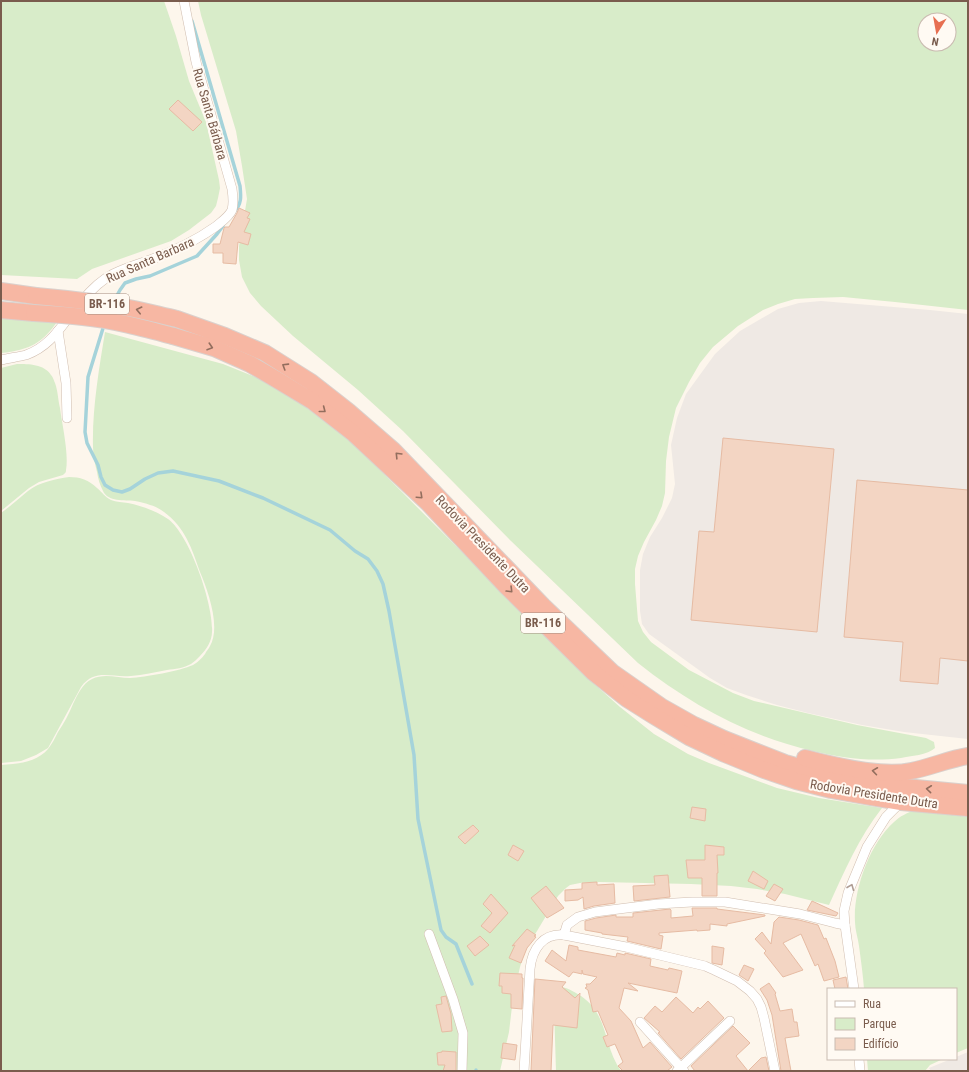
<svg xmlns="http://www.w3.org/2000/svg" width="969" height="1072" font-family="'Roboto Condensed',sans-serif">
<style>
.industrial{fill:#efe9e4}
.green{fill:#d8ecc9;fill-rule:evenodd}
.lines{fill:none;stroke-linecap:round;stroke-linejoin:round}
.stream{stroke:#a5d3da;stroke-width:3.5}
.building{fill:#f3d5c3;stroke:#e6bba3}
.minor-casing{stroke:#d1beb0;stroke-width:10}
.motorway-casing{stroke:#dad1cd;stroke-width:18}
.minor{stroke:#fff;stroke-width:9}
.motorway{stroke:#f7b7a3;stroke-width:16}
.motorway-bridge-casing{stroke:#dad1cd;stroke-width:18;stroke-linecap:butt}
.motorway-bridge{stroke:#f7b7a3;stroke-width:16}
.oneway{stroke:#936e5e}
.oneway2{stroke:#af9d94}
.labels{text-anchor:middle;dominant-baseline:central;stroke-width:4;stroke-linejoin:round;paint-order:stroke}
.shield{fill:#fffaf3;stroke:#a28b7f;stroke-width:1}
.shield-label{font-size:12px;font-weight:bold;fill:#7a5c4d}
.street-label{font-size:13px;fill:#7a5c4d;stroke:#fffaf3}
</style>
<rect width="100%" height="100%" fill="#fdf6ec"/>
<g class="industrial">
<polygon points="821,301 930,310 968,314 968,739 904,732 862,725 808,713 777,705 746,695 727,688 710,678 649,634 642,624 640,611 640,570 643,554 650,537 662,518 672,498 675,484 671,445 677,418 686,394 715,354 740,331 778,309 799,303"/>
<polygon points="968,1052 968,1071 931,1071 929,1068 951,1059 956,1059 956,1057"/>
</g>
<g class="green">
<polygon points="1,1 164,1 176,36 189,81 206,122 219,180 220,188 218,198 216,206 211,213 189,230 171,241 92,269 77,279 1,275"/>
<path d="M198 1H968V310L895 302 843 297 813 298 795 299 778 304 763 310 738 326 713 347 700 363 689 382 676 408 669 437 666 461 665 493 662 506 656 520 644 542 638 556 635 569V584L638 621 643 632 651 642 689 670 733 693 754 701 857 725 926 738 934 742 935 748C928 755 910 756 901 758 871 762 842 758 813 751 748 736 691 705 638 663L511 541 403 431 358 390 293 336 261 306 250 293 242 277 239 260V246L247 199 242 166 236 131 201 15ZM925 20H949V44H925Z"/>
<path d="M1 317 59 319C43 343 30 350 1 353Z"/>
<path d="M105 332 223 364 275 385 311 411 347 438 383 473 467 557 518 607 591 681 620 707 654 734 688 754 709 763 777 788 819 798 882 808C859 837 844 872 829 905L785 894 757 889 731 886 691 884 599 882 580 883 570 885 566 888 558 896 525 951 520 967 513 998 509 1032 500 1071H1V765C18 764 37 762 48 749 52 744 55 738 58 732 64 723 69 714 73 704 78 694 82 684 92 679 104 673 118 678 130 678 145 677 180 671 193 665 197 663 202 658 205 654 206 651 209 649 210 646 221 627 208 591 200 572 192 549 185 527 164 512 160 509 155 506 150 505 146 503 140 502 135 501 124 500 108 502 103 491 100 485 98 479 97 472 95 464 93 456 93 447 92 410 99 369 105 332Z"/>
<path d="M17 364C29 364 44 364 51 375 53 377 54 381 55 383 58 391 58 400 60 408 62 424 69 454 66 470 66 473 65 473 63 475L39 482 29 488 1 511V368Z"/>
<path d="M69 477C80 477 89 480 97 488 102 492 105 497 111 500 116 502 123 502 128 503 142 506 156 511 168 519 190 535 214 606 212 632 212 641 206 650 200 656 197 659 194 662 191 664 184 668 175 669 167 670 155 672 143 675 131 676 111 678 95 668 81 687L48 748 36 755 21 761 1 763V513C11 506 19 498 28 491 39 482 56 479 69 477Z"/>
<path d="M915 810 968 817V1048L956 1053V989H864C863 975 861 961 859 946 858 938 855 930 855 922 853 890 870 843 894 822 900 816 907 813 915 810Z"/>
<path d="M561 987C569 988 574 992 581 996 609 1015 603 1046 621 1071H556L554 1007Z"/>
<polygon points="867,1059 943,1059 930,1065 925,1071 868,1071"/>
</g>
<g class="lines">
<g class="stream">
<path d="M192 21 240 186C241 196 242 204 234 212"/>
<polyline points="114,301 120,290 125,283 136,279 150,276 197,256 217,234 223,226"/>
<polyline points="104,325 88,377 85,432 87,443 98,465 101,477 105,485 113,490 122,492 130,489 145,479 158,473 173,471 219,481 263,498 330,530 355,551 368,559 377,571 383,584 389,611 414,755 418,819 441,930 446,937 456,944 472,984"/>
<polyline points="476,1071 476,1070"/>
</g>
</g>
<g class="building">
<polygon points="178,100 202,122 193,131 169,109"/>
<polygon points="239,208 250,213 247,218 250,219 244,232 251,234 248,245 238,242 236,264 223,263 223,253 213,253 213,244 220,244 224,228 225,227 229,227 237,213"/>
<polygon points="723,438 834,449 817,632 691,620 699,531 714,532"/>
<polygon points="857,480 968,490 968,661 940,658 938,684 900,681 903,642 844,637"/>
<polygon points="692,807 706,809 705,821 690,818"/>
<polygon points="473,825 479,831 465,844 458,837"/>
<polygon points="513,845 524,851 518,861 508,855"/>
<polygon points="705,845 724,847 724,855 717,855 718,873 717,873 717,896 702,896 702,878 688,878 686,860 705,860"/>
<polygon points="753,871 768,881 764,889 748,881"/>
<polygon points="668,875 670,897 634,901 633,886 654,885 655,885 654,876"/>
<polygon points="597,882 597,885 614,884 615,903 594,906 584,909 583,897 578,900 565,901 565,890 582,889 582,883"/>
<polygon points="774,884 783,889 775,901 766,896"/>
<polygon points="546,886 564,908 547,918 531,898"/>
<polygon points="491,894 508,913 490,933 481,926 492,913 483,904"/>
<polygon points="812,901 838,913 836,916 807,910"/>
<polygon points="692,908 717,908 717,909 765,915 765,916 727,924 727,926 710,924 710,930 697,931 697,930 659,933 659,935 663,936 661,949 627,941 628,937 602,934 602,933 585,930 585,921 596,918 616,915 616,917 633,917 633,913 670,909 671,910 671,918 693,916"/>
<polygon points="779,917 799,920 818,925 824,939 826,938 835,961 839,977 824,981 818,964 815,966 801,934 783,943 803,970 783,977 764,953 766,951 755,939 762,932 771,944 774,922"/>
<polygon points="527,929 536,935 534,936 536,937 527,948 521,963 509,958 515,945 512,946"/>
<polygon points="480,936 489,945 475,956 467,946"/>
<polygon points="569,945 578,947 578,950 616,957 617,953 625,955 625,953 651,959 650,966 668,970 669,968 682,971 677,993 628,983 638,991 624,988 619,1008 631,1021 643,1048 650,1042 672,1067 667,1071 623,1071 618,1066 623,1062 615,1044 607,1047 603,1037 608,1035 598,1011 593,1012 588,990 585,988 587,987 586,984 590,984 597,977 583,974 582,970 582,974 573,972 569,977 545,961 552,950 566,961"/>
<polygon points="712,946 724,948 722,965 712,963"/>
<polygon points="744,965 754,969 748,981 739,975"/>
<polygon points="500,973 522,974 522,978 523,978 522,1009 511,1008 511,994 502,993 502,986 499,986"/>
<polygon points="846,977 848,989 835,989 833,980"/>
<polygon points="535,979 566,982 562,987 575,998 580,993 577,1028 553,1025 551,1071 531,1071"/>
<polygon points="769,983 776,993 775,994 780,1011 792,1009 794,1022 797,1022 799,1036 785,1038 791,1071 781,1071 772,1015 767,1000 760,989"/>
<polygon points="446,996 451,1014 452,1031 442,1032 436,1005 442,1004 441,997"/>
<polygon points="676,997 693,1013 698,1007 700,1009 708,1001 724,1018 681,1059 658,1033 660,1032 644,1018 655,1006 662,1012"/>
<polygon points="733,1026 750,1043 736,1056 748,1071 761,1058 766,1057 769,1071 695,1071 691,1066"/>
<polygon points="503,1043 517,1045 515,1060 501,1058"/>
<polygon points="442,1051 456,1052 456,1071 443,1071 445,1065 438,1065 437,1053 442,1052"/>
</g>
<g class="lines">
<defs>
<g id="minor">
<path d="M81 302C90 291 101 280 113 274 125 268 138 264 150 260 174 251 194 242 215 227 221 222 229 217 232 210 234 203 233 196 232 189L196 62 184 1"/>
<polyline points="58,331 66,383 67,418"/>
<path d="M1 360C9 358 18 357 26 355 48 347 58 331 72 313"/>
<polyline points="429,934 453,999 463,1033 462,1071"/>
<polyline points="564,935 626,947 705,966 714,970 737,981 750,991 757,999 761,1007 764,1018 775,1071"/>
<polyline points="854,989 845,925 844,911 848,893 867,847 886,817 901,802"/>
<polyline points="640,1022 684,1071"/>
<polyline points="859,1059 860,1071"/>
<path d="M524 1071 530 969C532 949 543 933 564 935L567 925 578 917 595 912 658 904 692 902H725L800 914 835 923 845 925"/>
<polyline points="677,1071 730,1021"/>
</g>
<g id="motorway">
<polyline points="1,291 36,296"/>
<polyline points="1,310 34,313"/>
<polyline points="177,319 225,336 265,353 311,382 348,411 393,450 543,606 612,672 662,707 694,725 724,739 785,763 825,774 852,780 895,786 968,793"/>
<polyline points="173,336 214,348 250,364 279,381 312,401 353,433 429,504 506,586 594,673 627,699 654,716 689,737 725,754 764,770 796,781 831,790 870,797 901,802 968,808"/>
<path d="M805 758C835 766 882 777 911 771 931 767 949 759 968 756"/>
</g>
</defs>
<use href="#minor" class="minor-casing"/>
<use href="#motorway" class="motorway-casing"/>
<use href="#minor" class="minor"/>
<use href="#motorway" class="motorway"/>
<defs>
<g id="motorway-bridge">
<path d="M36 296C69 299 102 302 134 309 149 312 163 316 177 319"/>
<path d="M34 313C50 314 66 315 83 317 113 320 143 328 173 336"/>
</g>
</defs>
<use href="#motorway-bridge" class="motorway-bridge-casing"/>
<use href="#motorway-bridge" class="motorway-bridge"/>
</g>
<defs><path id="oneway-chevron" d="M-2-3.5L2.5 0L-2 3.5" fill="none" stroke-width="1.6" stroke-linecap="round" stroke-linejoin="round"/></defs>
<g class="oneway">
<use href="#oneway-chevron" transform="translate(139 310) rotate(-167)"/>
<use href="#oneway-chevron" transform="translate(210 347) rotate(18)"/>
<use href="#oneway-chevron" transform="translate(285 366) rotate(-148)"/>
<use href="#oneway-chevron" transform="translate(323 410) rotate(38)"/>
<use href="#oneway-chevron" transform="translate(398 455) rotate(-134)"/>
<use href="#oneway-chevron" transform="translate(420 496) rotate(43)"/>
<use href="#oneway-chevron" transform="translate(510 590) rotate(45)"/>
<use href="#oneway-chevron" transform="translate(875 771) rotate(-172)"/>
<use href="#oneway-chevron" transform="translate(929 789) rotate(-174)"/>
</g>
<use class="oneway2" href="#oneway-chevron" transform="translate(851 887) rotate(-68)"/>
<g class="labels">
<g class="shield">
<rect x="85" y="294" width="44" height="20" rx="3"/>
<rect x="521" y="613" width="44" height="20" rx="3"/>
</g>
<g class="shield-label">
<text x="107" y="304">BR-116</text>
<text x="543" y="623">BR-116</text>
</g>
<g class="street-label">
<text transform="translate(210 114) rotate(74)">Rua Santa Bárbara</text>
<text transform="translate(150 260) rotate(-24)">Rua Santa Barbara</text>
<text transform="translate(483 544) rotate(46)">Rodovia Presidente Dutra</text>
<text transform="translate(874 794) rotate(9)">Rodovia Presidente Dutra</text>
</g>
</g>
<rect width="969" height="1072" fill="none" stroke="#7a5c4d" stroke-width="4"/>
<rect x="827" y="988" width="130" height="72" fill="#fffaf3" stroke="#cabbb1"/>
<rect x="835" y="1001" width="20" height="6" fill="#ffffff" stroke="#cabbb1"/>
<text x="863" y="1008" font-size="12" fill="#7a5c4d">Rua</text>
<rect x="835" y="1018" width="20" height="12" fill="#d8ecc9" stroke="#cabbb1"/>
<text x="863" y="1028" font-size="12" fill="#7a5c4d">Parque</text>
<rect x="835" y="1038" width="20" height="12" fill="#f3d5c3" stroke="#cabbb1"/>
<text x="863" y="1048" font-size="12" fill="#7a5c4d">Edifício</text>
<g transform="translate(937 32) rotate(191)"><circle r="19" fill="#fffaf3" stroke="#cabbb1"/>
<path d="M0-3L7 15L0 10L-7 15Z" fill="#e76f51"/>
<text y="-6" font-size="11" font-weight="bold" text-anchor="middle" fill="#7a5c4d">N</text>
</g>
</svg>
